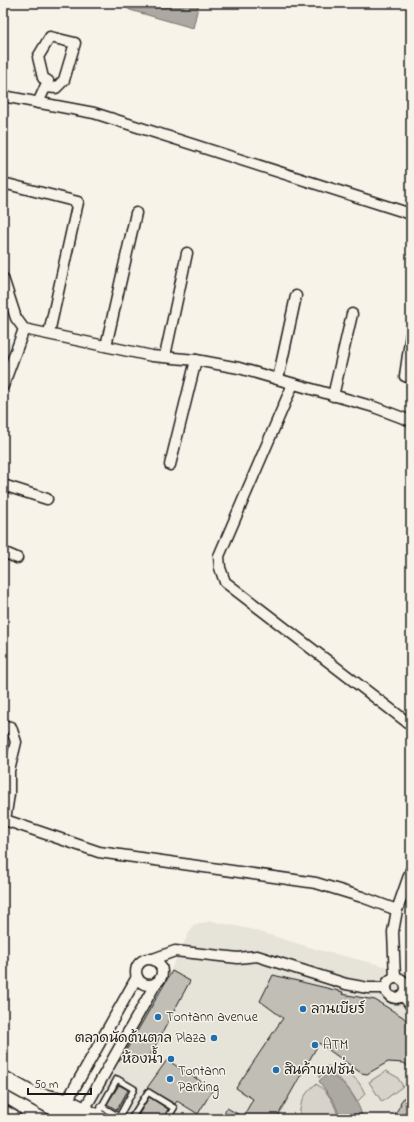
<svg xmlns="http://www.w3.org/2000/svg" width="414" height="1122" font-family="'Indie Flower','Playpen Sans Thai',sans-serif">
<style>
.built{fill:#e6e3d9}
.green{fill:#d7d3cb;stroke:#7a7874}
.water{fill:#aca9a2;stroke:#72716c}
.building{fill:#c0beb5;stroke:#1c1c1c}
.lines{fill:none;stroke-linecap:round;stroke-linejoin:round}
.service-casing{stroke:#1c1c1c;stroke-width:8}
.minor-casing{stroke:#1c1c1c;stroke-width:13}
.secondary-casing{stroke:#1c1c1c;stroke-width:17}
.primary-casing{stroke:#1c1c1c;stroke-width:19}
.service{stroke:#f7f3e8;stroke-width:5}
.minor{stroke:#f7f3e8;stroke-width:10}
.secondary{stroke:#f7f3e8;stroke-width:14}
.primary{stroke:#f7f3e8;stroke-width:16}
.poi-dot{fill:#1f6fb2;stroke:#f7f3e8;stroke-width:1.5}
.labels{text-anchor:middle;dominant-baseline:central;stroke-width:3;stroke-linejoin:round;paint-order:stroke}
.poi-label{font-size:14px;fill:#1c1c1c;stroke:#f7f3e8;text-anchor:start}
</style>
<rect width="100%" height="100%" fill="#f7f3e8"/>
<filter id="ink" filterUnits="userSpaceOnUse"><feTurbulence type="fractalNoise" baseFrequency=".025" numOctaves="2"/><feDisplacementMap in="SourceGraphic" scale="8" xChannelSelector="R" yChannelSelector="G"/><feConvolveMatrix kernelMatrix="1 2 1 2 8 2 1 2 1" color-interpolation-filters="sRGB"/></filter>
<g filter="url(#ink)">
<polygon class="built" points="211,921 250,929 319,950 405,971 411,976 411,1119 119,1119 92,1103 163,985 193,925"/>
<g class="green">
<path d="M327 1066C346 1070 358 1076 365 1094L357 1102C353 1094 335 1067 323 1074 321 1075 320 1077 319 1078V1074Z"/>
<polygon points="386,1071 397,1077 403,1086 382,1102 369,1082"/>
<path d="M316 1084C329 1091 335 1105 339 1119H300C298 1105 305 1092 316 1084Z"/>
</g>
<g class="water">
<polygon points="120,3 199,3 193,28 130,10"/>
<path d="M326 1075C345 1077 359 1102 363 1119H341L334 1102 319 1081Z"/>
</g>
<g class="building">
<polygon points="172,971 190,981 145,1065 124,1054"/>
<polygon points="273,975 343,992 342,994 375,1000 403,1017 411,1026 411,1070 404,1063 388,1062 367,1074 361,1073 319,1043 276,1119 220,1119 227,1108 243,1117 253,1099 236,1088 283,1018 260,1001"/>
<polygon points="167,1060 213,1089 198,1114 177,1101 175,1104 147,1088"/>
<polygon points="119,1085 128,1090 117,1110 107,1104"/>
<polygon points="411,1088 411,1102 402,1119 392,1119 401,1104 400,1103"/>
<polygon points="149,1097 168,1109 163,1119 136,1119"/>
</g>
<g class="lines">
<defs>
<g id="service">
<polyline points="97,1115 117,1079 134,1089 119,1117 101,1106"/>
<polyline points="131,1119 148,1092 174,1108 167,1119"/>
</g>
<g id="minor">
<polyline points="3,96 94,113 411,214"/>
<polyline points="38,103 48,81 43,78 38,57 50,37 75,43 64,80 56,88 45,87"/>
<polyline points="3,183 78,202 49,333"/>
<polyline points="3,278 16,318 24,329 152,356 196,360 239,368 374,407 411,421"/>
<polyline points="411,334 405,376 411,378"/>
<polyline points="106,346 136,213"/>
<polyline points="165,356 187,253"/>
<polyline points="278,379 296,296"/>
<polyline points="293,384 219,556 220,568 225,582 411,725"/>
<polyline points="3,386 24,329"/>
<polyline points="333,396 352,314"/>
<polyline points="170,465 196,360"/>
<polyline points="3,485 47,499"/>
<polyline points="3,552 17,558"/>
<polyline points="3,726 11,727 16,742 9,771 9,794 5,820 99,852 316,883 362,897 397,910 411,870"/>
<circle cx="149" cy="972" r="13"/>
<polyline points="153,959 175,951 238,958 257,956 346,984 368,988 386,988"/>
<circle cx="396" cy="988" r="10"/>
<polyline points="395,978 393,932 397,910"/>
<polyline points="403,995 411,1006"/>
<polyline points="67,1101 137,977"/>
<polyline points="84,1110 156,983"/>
</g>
<polyline id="secondary" points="38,1095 67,1101 102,1119"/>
<g id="primary">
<polyline points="3,1079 75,1119"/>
<polyline points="3,1113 13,1119"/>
</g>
</defs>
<use href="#service" class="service-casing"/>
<use href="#minor" class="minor-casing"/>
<use href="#secondary" class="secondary-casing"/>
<use href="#primary" class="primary-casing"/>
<use href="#service" class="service"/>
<use href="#minor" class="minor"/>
<use href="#secondary" class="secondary"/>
<use href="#primary" class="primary"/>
</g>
</g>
<g class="poi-dot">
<circle cx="303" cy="1009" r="4"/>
<circle cx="158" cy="1017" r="4"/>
<circle cx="214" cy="1038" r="4"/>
<circle cx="315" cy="1045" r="4"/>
<circle cx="171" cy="1059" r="4"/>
<circle cx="276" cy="1070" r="4"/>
<circle cx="170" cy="1079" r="4"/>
</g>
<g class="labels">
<g class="poi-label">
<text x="311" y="1009">ลานเบียร์</text>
<text x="166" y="1017">Tontann avenue</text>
<text x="206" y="1038" text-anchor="end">ตลาดนัดต้นตาล Plaza</text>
<text x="323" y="1045">ATM</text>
<text x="163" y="1059" text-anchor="end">ห้องน้ำ</text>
<text x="284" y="1070">สินค้าแฟชั่น</text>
<text x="178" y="1071">Tontann<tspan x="178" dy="16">Parking</tspan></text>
</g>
</g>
<rect width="414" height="1122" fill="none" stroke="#f7f3e8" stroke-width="16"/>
<rect x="8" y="8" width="398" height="1106" fill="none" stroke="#1c1c1c" stroke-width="1.5" filter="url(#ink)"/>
<path d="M28 1088v6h63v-6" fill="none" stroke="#1c1c1c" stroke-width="2"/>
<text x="34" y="1088" font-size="12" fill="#1c1c1c" stroke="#f7f3e8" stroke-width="3" paint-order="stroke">50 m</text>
</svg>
